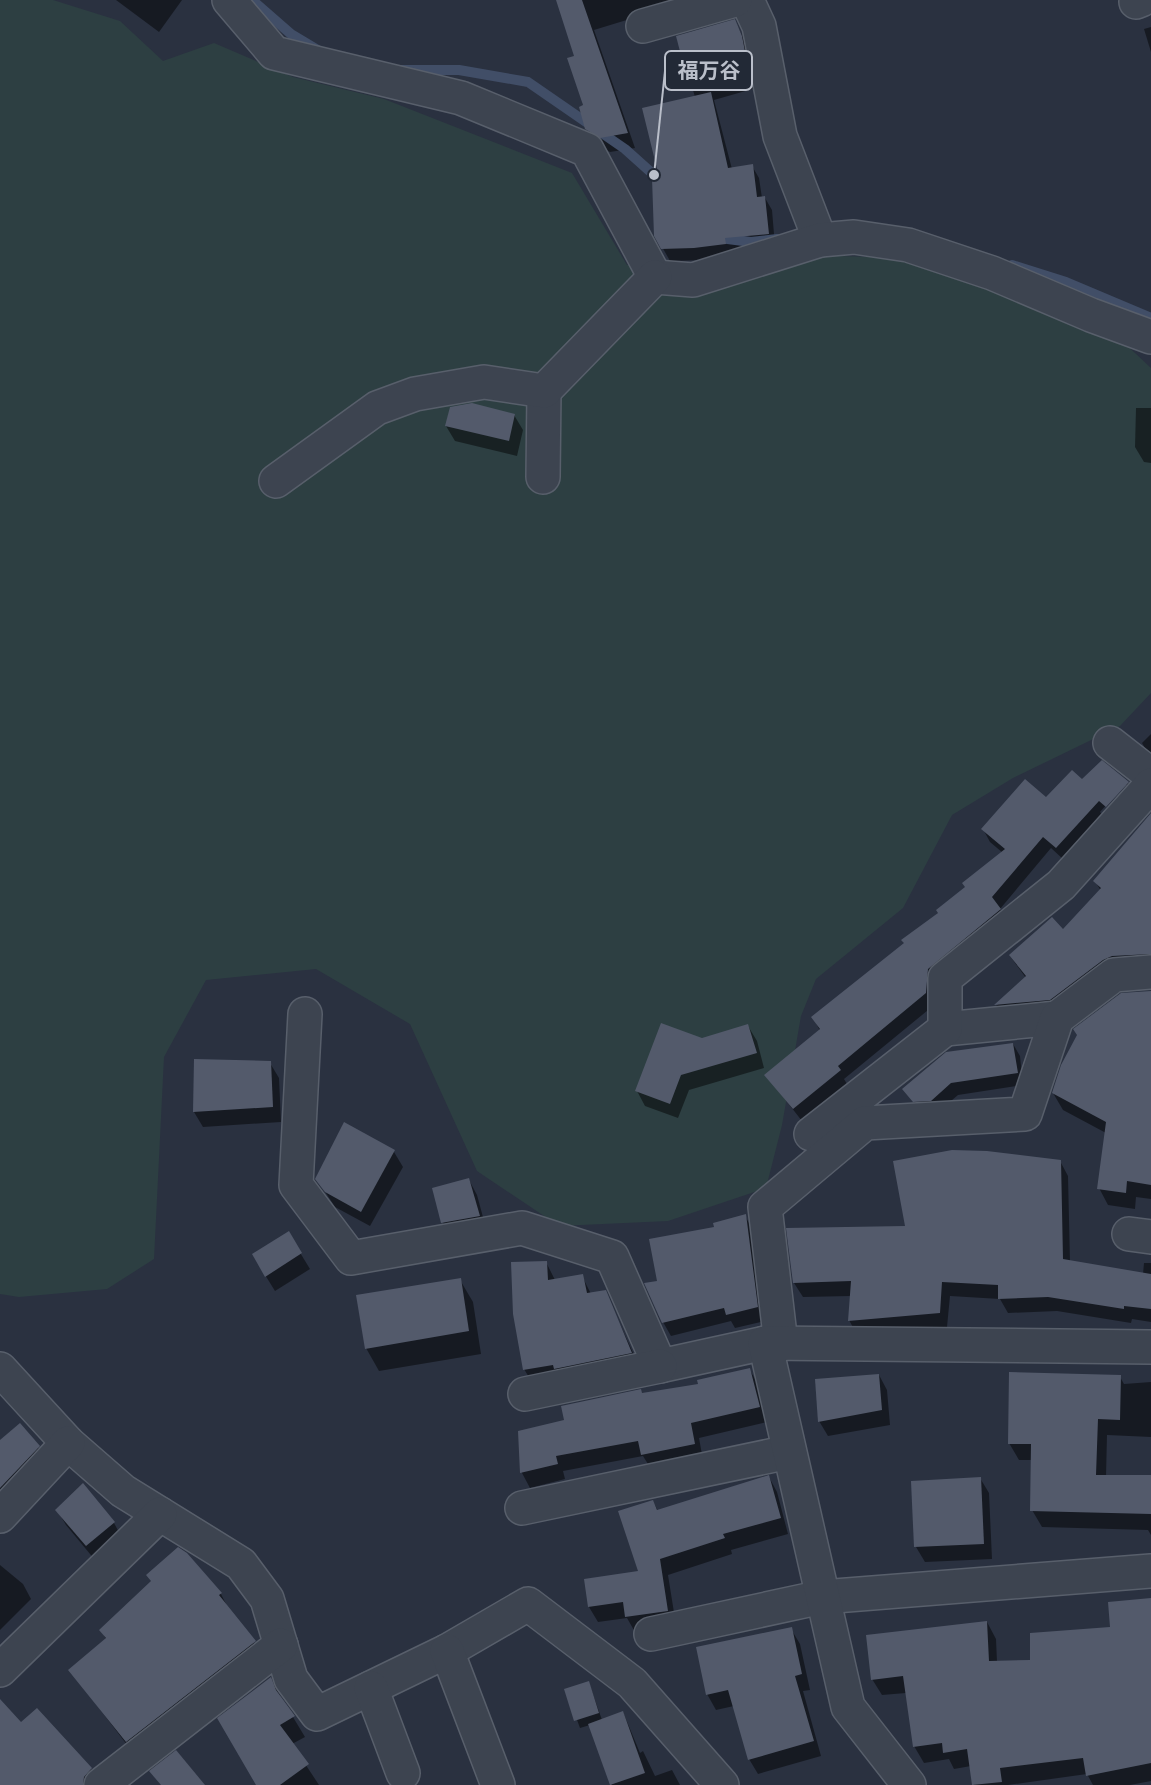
<svg xmlns="http://www.w3.org/2000/svg" width="1151" height="1785" font-family="'Asap Condensed','Noto Sans JP',sans-serif">
<style>
.green{fill:#2d3f42}
.shadow{fill:#0007;fill-rule:evenodd}
.lines{fill:none;stroke-linecap:round;stroke-linejoin:round}
.stream{stroke:#414e67;stroke-width:10}
.building{fill:#535a6b}
.minor-casing{stroke:#585f6b;stroke-width:36}
.minor{stroke:#3d4450;stroke-width:33}
.leader{fill:none;stroke:#babfca;stroke-width:2}
.callout-dot{fill:#babfca;stroke:#222936;stroke-width:2}
.callout{fill:#222936;stroke:#babfca;stroke-width:2}
.callout-label{font-size:21px;text-anchor:middle;font-weight:bold;fill:#babfca}
</style>
<rect width="100%" height="100%" fill="#2a3140"/>
<polygon class="green" points="0,0 53,0 120,21 163,61 214,43 293,77 384,99 572,173 627,265 738,265 805,255 907,258 1120,339 1151,368 1151,693 1120,726 1013,778 952,815 903,908 816,979 801,1016 782,1125 766,1188 668,1221 559,1226 477,1171 410,1024 316,969 206,980 164,1057 154,1259 107,1289 19,1297 0,1294"/>
<g class="shadow">
<polygon points="116,0 182,0 159,32"/>
<polygon points="557,0 692,0 594,30 635,148 610,152 596,144 587,129 575,57"/>
<polygon points="735,21 750,52 756,88 714,100 732,169 752,166 759,178 762,198 765,198 772,210 775,246 731,250 732,256 702,260 670,261 656,236 661,178 695,97 677,37"/>
<polygon points="1151,27 1151,52 1144,29"/>
<polygon points="1136,408 1151,408 1151,463 1144,462 1135,447"/>
<polygon points="514,415 523,430 517,456 455,441 446,426"/>
<polygon points="1151,734 1151,758 1142,743"/>
<path d="M1082 781 1128 783 1135 795 1064 860 1051 848 1000 909 1008 922 933 1006 844 1079 847 1084 802 1121 766 1075 820 1031 813 1017 905 944 1003 853 990 842 983 829ZM1124 785H1128L1102 814 1100 812Z"/>
<polygon points="1151,815 1151,967 1058,1013 1003,1018 996,1006 1026,978 1010,956 1063,931 1101,891 1095,881"/>
<polygon points="1151,999 1151,1199 1136,1197 1135,1209 1108,1205 1099,1188 1106,1133 1063,1110 1053,1093"/>
<polygon points="748,1026 757,1041 764,1068 689,1090 678,1118 645,1106 637,1091 702,1039"/>
<polygon points="1013,1044 1020,1056 1023,1085 958,1095 938,1112 922,1113 904,1089"/>
<polygon points="270,1063 279,1078 281,1122 203,1127 194,1112"/>
<polygon points="394,1152 403,1167 370,1226 335,1207 317,1179"/>
<polygon points="1060,1161 1068,1176 1070,1262 1143,1274 1144,1263 1151,1263 1151,1322 1132,1319 1131,1323 1057,1311 1008,1313 1000,1299 950,1296 947,1327 857,1335 849,1320 851,1296 803,1297 794,1283 907,1227"/>
<polygon points="469,1180 477,1195 487,1232 451,1238 443,1223"/>
<polygon points="745,1216 753,1230 765,1321 735,1328 731,1321 671,1336 663,1322 659,1282 716,1228"/>
<polygon points="288,1233 310,1269 275,1291 262,1270"/>
<polygon points="546,1262 555,1280 582,1276 591,1294 605,1292 640,1368 533,1384 524,1369"/>
<polygon points="460,1280 473,1302 481,1354 379,1371 366,1348"/>
<polygon points="749,1369 758,1384 767,1422 699,1438 703,1460 651,1469 643,1456 563,1471 565,1479 530,1488 522,1473 520,1432 565,1421 643,1395 700,1385"/>
<polygon points="879,1375 887,1390 890,1425 828,1436 819,1421"/>
<polygon points="1120,1377 1124,1384 1151,1382 1151,1437 1107,1435 1106,1477 1151,1476 1151,1535 1148,1530 1042,1527 1032,1510 1032,1460 1019,1460 1009,1443"/>
<polygon points="0,1441 38,1447 47,1462 0,1512"/>
<polygon points="769,1477 777,1492 788,1534 731,1550 732,1554 668,1575 676,1625 635,1632 627,1618 598,1622 589,1607 585,1581 640,1572 653,1501 658,1511"/>
<polygon points="980,1478 989,1493 992,1559 925,1562 916,1547"/>
<polygon points="57,1510 114,1523 122,1538 95,1560 66,1525"/>
<polygon points="186,1554 221,1594 228,1608 262,1655 134,1754 70,1670 106,1639 101,1630"/>
<polygon points="0,1565 23,1584 31,1599 0,1630"/>
<polygon points="1151,1599 1151,1781 1130,1785 1093,1785 1087,1774 1008,1785 974,1785 971,1766 954,1769 949,1759 924,1763 914,1746 906,1693 882,1695 872,1679 987,1622 996,1639 997,1662 1032,1661 1112,1628"/>
<polygon points="791,1629 800,1644 810,1690 803,1691 821,1756 758,1774 749,1759 734,1706 716,1710 707,1694"/>
<polygon points="270,1679 305,1737 292,1744 319,1785 258,1785"/>
<polygon points="589,1683 602,1720 623,1712 640,1753 643,1751 655,1776 672,1770 680,1785 612,1785 590,1725 580,1728 566,1690"/>
<polygon points="0,1716 21,1724 91,1769 99,1783 97,1785 0,1785"/>
</g>
<g class="lines">
<g class="stream">
<polyline points="252,0 291,34 321,52"/>
<polyline points="402,70 459,70 528,82 625,149 654,175 663,188"/>
<polyline points="712,237 751,242 777,239"/>
<polyline points="1012,265 1066,282 1151,318"/>
</g>
</g>
<g class="building">
<polygon points="556,0 582,0 628,133 600,138 585,129 579,107 583,105 567,58 574,56"/>
<polygon points="735,19 742,36 749,72 690,90 676,36"/>
<polygon points="711,92 728,168 753,164 757,197 765,196 769,234 725,238 726,244 694,248 661,249 654,236 652,178 659,177 642,108"/>
<polygon points="472,403 515,414 509,441 445,426 450,407"/>
<polygon points="1102,760 1129,782 1106,807 1099,801 1056,848 1043,837 992,897 1001,909 928,969 926,993 838,1066 841,1070 793,1109 764,1075 820,1029 811,1017 904,943 901,940 938,913 936,910 965,887 962,883 1005,849 981,829 1025,779 1046,797 1072,770 1082,779"/>
<polygon points="1151,813 1151,954 1112,956 1103,960 1050,1000 994,1005 1026,976 1009,955 1052,917 1063,929 1101,888 1093,881"/>
<polygon points="1151,991 1151,1185 1127,1181 1126,1193 1097,1189 1106,1122 1052,1093 1061,1065 1077,1035 1073,1029 1121,993"/>
<polygon points="661,1023 702,1038 748,1024 757,1053 681,1075 670,1104 635,1091"/>
<polygon points="1013,1043 1018,1073 951,1083 931,1101 913,1102 902,1089 946,1052"/>
<polygon points="194,1059 271,1061 273,1107 193,1112"/>
<polygon points="344,1122 395,1150 361,1212 325,1192 315,1179"/>
<polygon points="952,1150 987,1151 1061,1160 1063,1259 1151,1274 1151,1309 1124,1306 1124,1309 1048,1297 998,1299 998,1285 942,1282 940,1313 848,1321 851,1281 793,1283 786,1228 905,1226 893,1161"/>
<polygon points="469,1178 480,1216 441,1223 432,1188"/>
<polygon points="746,1214 758,1307 726,1315 724,1308 662,1323 644,1283 657,1281 649,1239 714,1227 713,1223"/>
<polygon points="289,1231 302,1253 265,1277 252,1254"/>
<polygon points="547,1261 548,1280 583,1274 587,1293 606,1290 632,1353 554,1369 553,1365 523,1370 513,1314 511,1262"/>
<polygon points="461,1278 469,1331 365,1349 356,1295"/>
<polygon points="750,1368 760,1407 691,1423 695,1444 641,1455 638,1441 556,1456 558,1464 520,1473 518,1431 564,1420 561,1406 641,1389 642,1393 698,1384 697,1380"/>
<polygon points="1009,1372 1121,1375 1120,1420 1098,1419 1096,1475 1151,1475 1151,1514 1030,1511 1031,1444 1008,1444"/>
<polygon points="879,1374 882,1410 818,1422 815,1379"/>
<polygon points="20,1423 40,1446 0,1488 0,1440"/>
<polygon points="769,1475 781,1518 723,1534 725,1538 660,1559 668,1611 625,1617 623,1602 588,1607 584,1579 638,1571 618,1511 653,1500 657,1510"/>
<polygon points="981,1477 984,1544 914,1547 911,1481"/>
<polygon points="83,1483 115,1522 86,1546 55,1510"/>
<polygon points="178,1547 187,1553 222,1593 219,1595 256,1641 126,1742 68,1670 106,1638 99,1630 151,1581 146,1575"/>
<polygon points="1151,1598 1151,1763 1086,1776 1083,1758 1000,1768 1002,1782 972,1785 967,1749 943,1753 942,1743 913,1747 903,1676 871,1680 866,1635 987,1621 989,1661 1030,1660 1030,1633 1110,1627 1108,1602"/>
<polygon points="792,1627 802,1674 795,1676 814,1741 748,1760 728,1690 706,1695 696,1647"/>
<polygon points="271,1677 276,1690 295,1716 280,1725 309,1764 280,1785 256,1785 217,1718"/>
<polygon points="589,1681 599,1713 574,1721 564,1689"/>
<polygon points="0,1699 21,1722 37,1708 92,1768 84,1777 83,1785 0,1785"/>
<polygon points="623,1711 645,1773 610,1785 588,1724"/>
<polygon points="176,1750 205,1785 161,1785 149,1771"/>
</g>
<g class="lines">
<defs>
<g id="minor">
<polyline points="229,0 274,53 461,98 587,150 655,277"/>
<polyline points="747,0 759,26 780,136 820,240"/>
<polyline points="1136,2 1141,0"/>
<polyline points="643,26 735,0"/>
<polyline points="655,277 693,280 820,240 854,237 908,245 992,273 1091,315 1151,337"/>
<polyline points="543,477 544,391"/>
<polyline points="276,481 377,408 415,394 484,382 544,391 655,277"/>
<polyline points="1110,743 1151,775"/>
<polyline points="305,1014 296,1185 351,1258 522,1228 612,1257 660,1366 765,1343"/>
<polyline points="945,1029 1057,1018"/>
<polyline points="811,1134 945,1029 945,978 1061,885 1151,785"/>
<polyline points="1129,1234 1151,1237"/>
<polyline points="781,1344 765,1207 865,1123 1025,1114 1057,1018 1114,975 1151,972"/>
<polyline points="0,1369 68,1443 123,1491 241,1564 267,1599 291,1679 317,1714 447,1651 528,1604 632,1683 722,1785"/>
<polyline points="525,1394 660,1366"/>
<polyline points="522,1508 789,1452"/>
<polyline points="0,1516 68,1443"/>
<polyline points="651,1634 822,1597 1151,1571"/>
<polyline points="447,1651 498,1785"/>
<polyline points="0,1670 160,1514"/>
<polyline points="371,1688 403,1773"/>
<polyline points="101,1785 281,1645"/>
<polyline points="909,1785 848,1707 765,1343 1151,1347"/>
</g>
</defs>
<use href="#minor" class="minor-casing"/>
<use href="#minor" class="minor"/>
</g>
<path class="leader" d="M654 175L665 71"/>
<circle class="callout-dot" cx="654" cy="175" r="6"/>
<rect class="callout" x="665" y="51" width="87" height="39" rx="6"/>
<g class="callout-label">
<text x="709" y="78">福万谷</text>
</g>
</svg>
